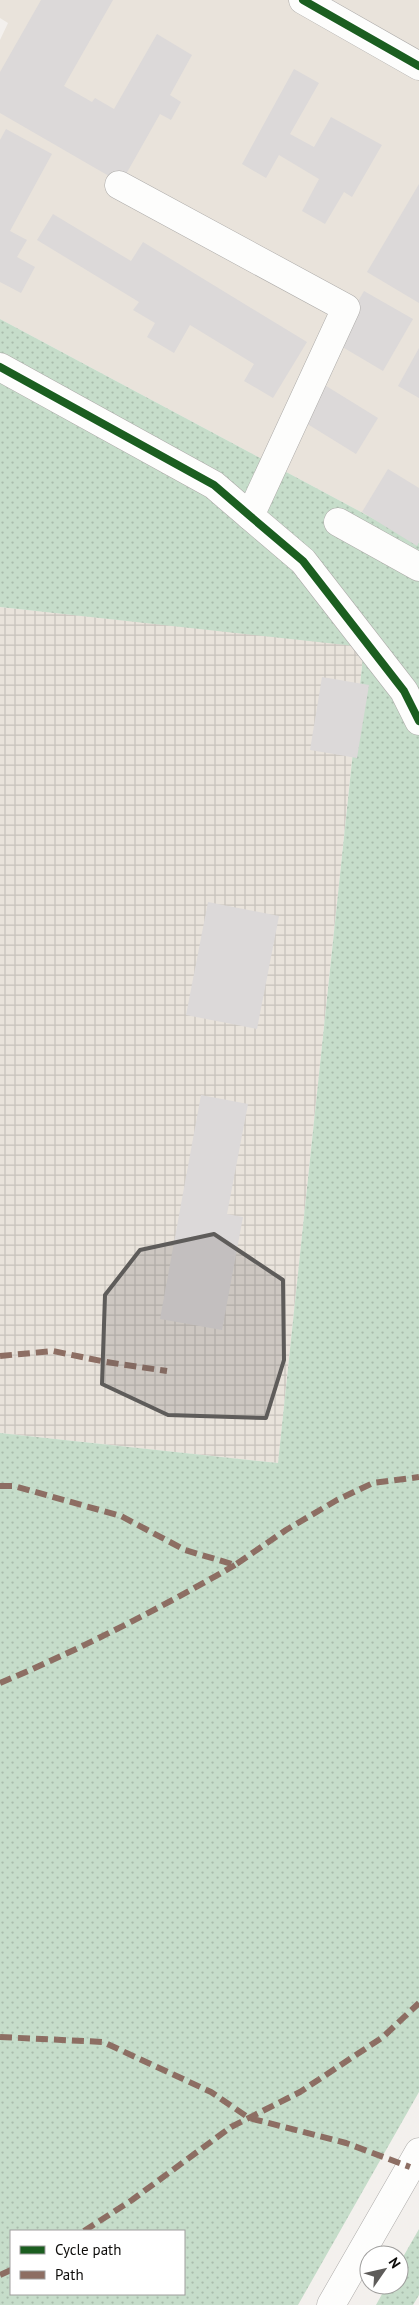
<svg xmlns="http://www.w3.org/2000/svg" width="419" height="2305" font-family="'PT Sans',sans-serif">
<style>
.built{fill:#e9e3db}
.industrial{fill:url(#industrial-grid)}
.grass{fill:url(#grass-dots);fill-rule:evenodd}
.building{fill:#dcd9d9}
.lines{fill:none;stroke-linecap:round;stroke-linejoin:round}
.minor-casing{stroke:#adaba9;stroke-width:29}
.highway-casing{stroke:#adaba9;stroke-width:29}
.minor{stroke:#fdfdfc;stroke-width:28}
.highway{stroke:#fdfdfc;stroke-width:28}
.quiet{stroke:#8d6e63;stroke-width:6;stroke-dasharray:12 6;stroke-linecap:butt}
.cycleway-casing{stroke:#fff;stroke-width:11}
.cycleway{stroke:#1b5e20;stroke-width:8}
.marked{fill:#5e5c5a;fill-opacity:0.2;stroke:#5e5c5a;stroke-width:4;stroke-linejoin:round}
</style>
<defs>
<pattern id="industrial-grid" width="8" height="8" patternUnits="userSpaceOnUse" patternTransform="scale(1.25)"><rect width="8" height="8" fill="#e9e3db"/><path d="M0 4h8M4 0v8" fill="none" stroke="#c7c2bb"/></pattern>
<pattern id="grass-dots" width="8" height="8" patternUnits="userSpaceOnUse" patternTransform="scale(1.25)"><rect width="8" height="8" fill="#c6ddca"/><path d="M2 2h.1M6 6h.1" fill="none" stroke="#a9bcac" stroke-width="1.8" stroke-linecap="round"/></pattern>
</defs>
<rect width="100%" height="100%" fill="#f3f0ed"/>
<polygon class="built" points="0,0 419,0 419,543 0,319 0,40 8,23 0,18"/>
<polygon class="industrial" points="0,607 364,646 278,1463 0,1433"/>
<g class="grass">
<path d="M0 319 419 543V2092L298 2305H0V1433L278 1463 364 647 0 607ZM11 2231H184V2294H11Z"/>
<polygon points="419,2229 419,2295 413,2305 376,2305 387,2285 399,2285 399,2264"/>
</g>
<g class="building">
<polygon points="41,0 113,0 64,86 92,102 95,98 114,109 157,34 192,55 170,95 181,102 171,120 160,114 121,183 0,113 0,72"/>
<polygon points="294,69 319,83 290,134 314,147 331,117 382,145 352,197 344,192 325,224 302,211 319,179 279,155 266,178 242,164"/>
<polygon points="6,129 52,154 10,231 27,240 17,257 35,267 21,293 0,282 0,140"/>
<polygon points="419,184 419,303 367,272"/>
<polygon points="53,214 131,261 143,242 307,342 273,398 244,381 254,364 190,325 174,353 147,337 155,323 133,310 139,302 37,240"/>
<polygon points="364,291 413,319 383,371 334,342"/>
<polygon points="419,348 419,398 398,386"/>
<polygon points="323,384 378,418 356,454 301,420"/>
<polygon points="388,469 419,488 419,542 417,546 362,512"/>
<polygon points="322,677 369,685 357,758 310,750"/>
<polygon points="208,902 279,916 257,1029 186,1015"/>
<polygon points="201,1095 248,1104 227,1214 243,1217 222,1330 160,1319"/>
</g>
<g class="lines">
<defs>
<g id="minor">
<polyline points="303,0 419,66"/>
<polyline points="119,185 346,308 250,516"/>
<polyline points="0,367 214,485 250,516 303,561 404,691 419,721"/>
<polyline points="338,522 419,567"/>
</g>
<polyline id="highway" points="331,2305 419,2152"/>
</defs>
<use href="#minor" class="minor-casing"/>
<use href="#highway" class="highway-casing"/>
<use href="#minor" class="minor"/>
<use href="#highway" class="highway"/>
<g class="quiet">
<polyline points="0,1356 53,1351 106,1362 167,1371"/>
<polyline points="0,1486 14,1486 121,1516 185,1550 235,1565 286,1530 337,1500 373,1483 419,1477"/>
<path d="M0 1683C81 1649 159 1609 235 1565"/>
<polyline points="0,2037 103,2042 211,2092 249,2118 346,2143 410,2167"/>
<polyline points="84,2231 132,2200 231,2127 300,2092 383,2037 419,2003"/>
<polyline points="0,2275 11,2270"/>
</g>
<defs>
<g id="cycleway">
<polyline points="303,0 419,66"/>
<polyline points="0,367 214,485 250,516 303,561 404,691 419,721"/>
</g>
</defs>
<use href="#cycleway" class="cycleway-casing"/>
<use href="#cycleway" class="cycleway"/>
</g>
<path class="marked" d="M214 1234 283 1280 284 1360 266 1418 168 1415 102 1384 105 1295 140 1250Z"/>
<rect x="10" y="2230" width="175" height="65" fill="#ffffff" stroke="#9f9e9d"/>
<rect x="20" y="2246" width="25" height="8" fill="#1b5e20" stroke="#9f9e9d"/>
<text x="55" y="2255" font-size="15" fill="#0e0d0b">Cycle path</text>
<rect x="20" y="2271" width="25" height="8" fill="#8d6e63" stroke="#9f9e9d"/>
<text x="55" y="2280" font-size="15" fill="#0e0d0b">Path</text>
<g transform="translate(384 2270) rotate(56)"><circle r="24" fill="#ffffff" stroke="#9f9e9d"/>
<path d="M0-4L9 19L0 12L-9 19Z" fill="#5e5c5a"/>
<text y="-8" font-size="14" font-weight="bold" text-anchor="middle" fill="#0e0d0b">N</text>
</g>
</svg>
